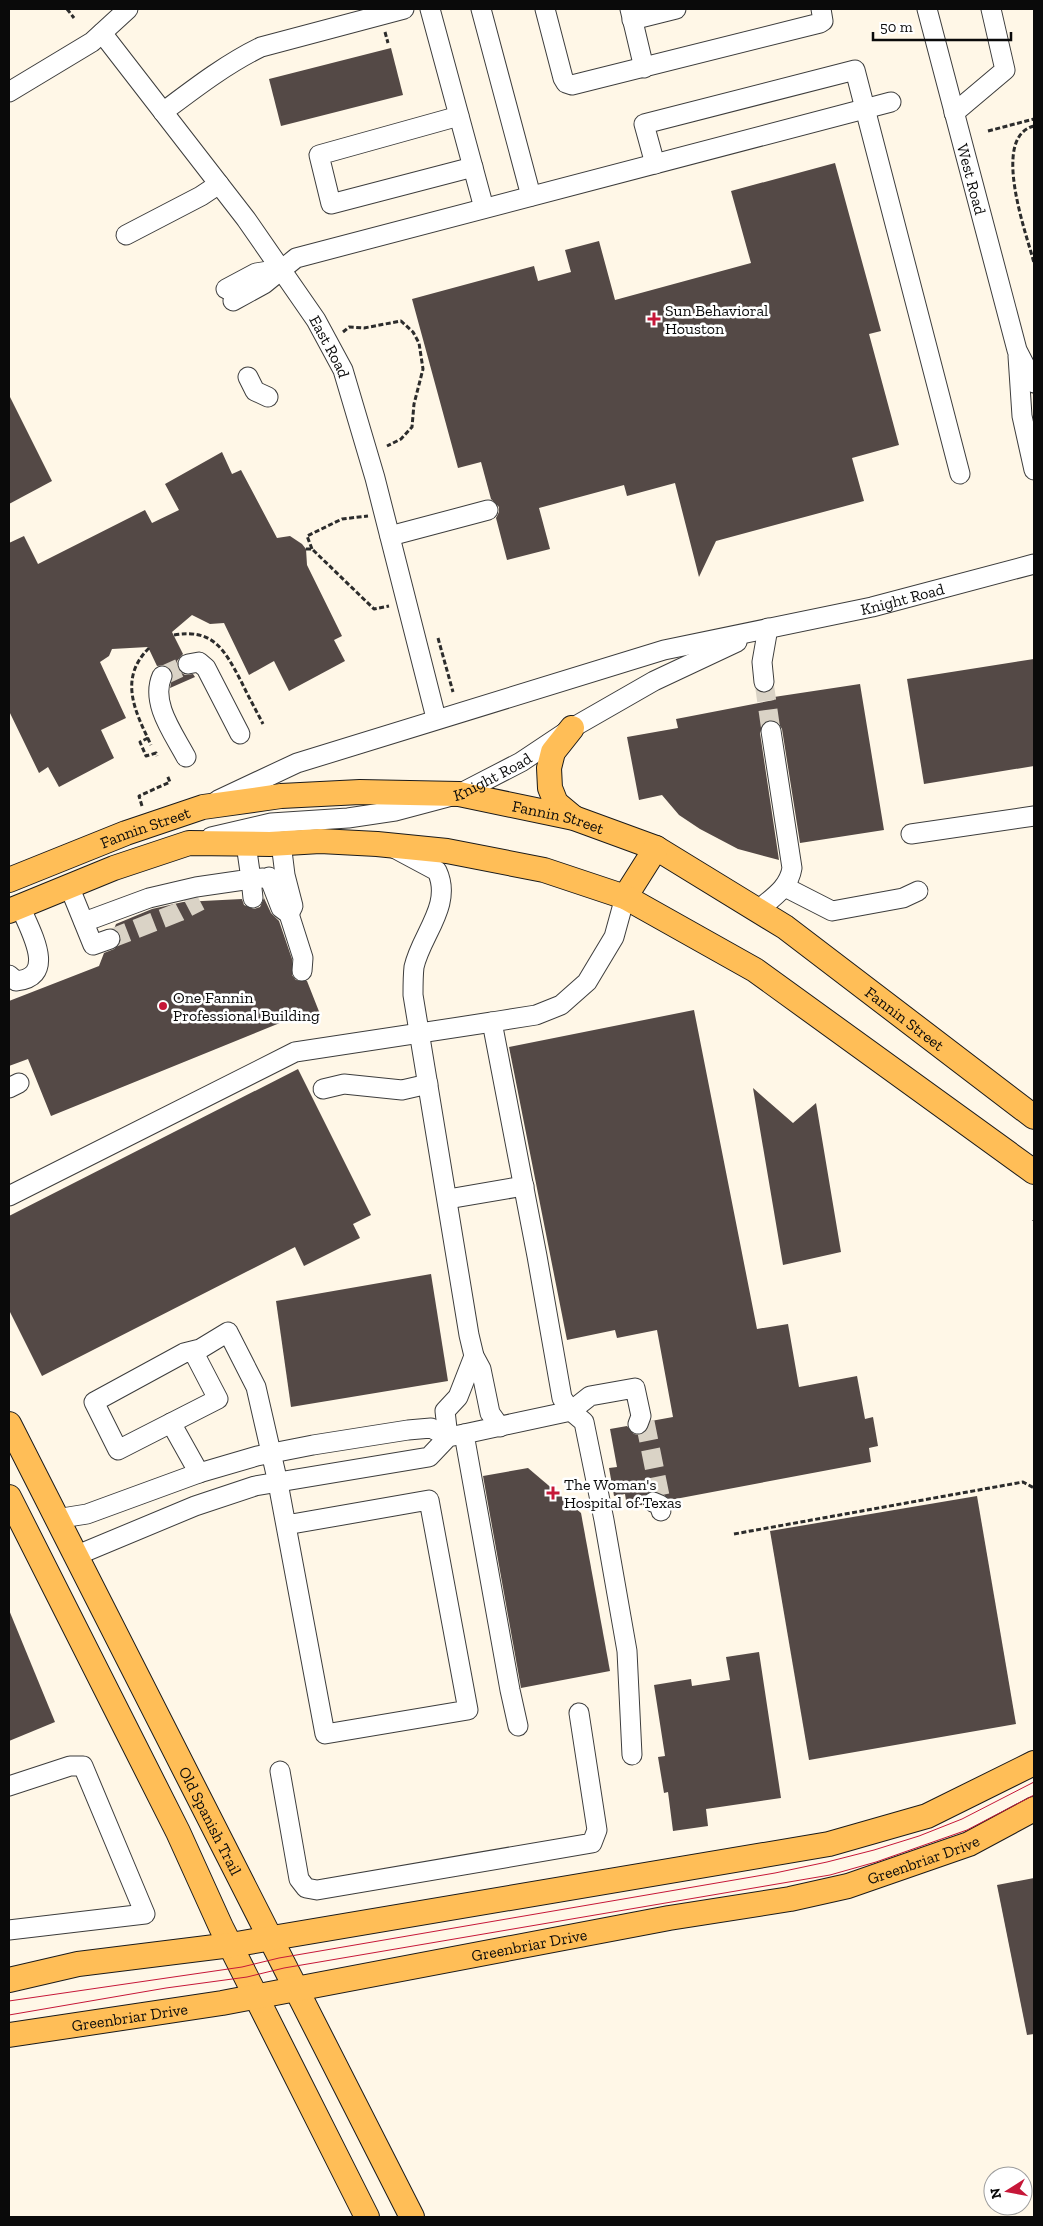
<svg xmlns="http://www.w3.org/2000/svg" width="1043" height="2226" font-family="'Zilla Slab',serif">
<style>
.building{fill:#544946}
.lines{fill:none;stroke-linecap:round;stroke-linejoin:round}
.minor-tunnel{stroke:#dad3c6;stroke-width:19;stroke-dasharray:19 9;stroke-linecap:butt}
.minor-casing{stroke:#3d3d3d;stroke-width:21}
.major-casing{stroke:#1b1b1b;stroke-width:26}
.path{stroke:#2c2c2c;stroke-width:3;stroke-dasharray:5 2.5;stroke-linecap:butt}
.minor{stroke:#fff;stroke-width:19}
.major{stroke:#ffbe57;stroke-width:24}
.tram{stroke:#c61738;stroke-width:1}
.poi-dot{fill:#c61738;stroke:#fff;stroke-width:2}
.labels{text-anchor:middle;dominant-baseline:central;stroke-width:5;stroke-linejoin:round;paint-order:stroke}
.street-label{font-size:16px;fill:#0a0a0a;stroke:#fff}
.poi-label{font-size:16px;fill:#0a0a0a;stroke:#fff;text-anchor:start}
</style>
<rect width="100%" height="100%" fill="#fff7e7"/>
<g class="building">
<polygon points="391,48 403,95 281,126 269,79"/>
<polygon points="835,163 881,331 869,334 899,445 852,458 864,501 716,541 699,577 675,483 627,496 624,485 539,508 550,549 507,560 496,518 499,512 499,507 491,499 481,462 458,468 412,299 534,266 538,281 571,272 565,250 599,241 615,300 751,263 731,191"/>
<polygon points="9,395 52,481 9,504"/>
<polygon points="222,452 232,474 241,470 277,538 290,536 302,544 306,549 307,565 342,636 334,640 345,661 289,691 274,661 249,675 224,623 210,624 192,615 172,632 183,654 177,661 179,671 185,675 193,674 195,677 170,688 173,673 166,665 157,666 148,647 112,649 109,656 100,662 126,718 101,730 114,758 59,787 48,767 39,773 9,711 9,543 24,536 38,564 145,510 152,523 179,510 165,484"/>
<polygon points="1034,659 1034,766 924,784 907,679"/>
<polygon points="860,684 884,830 800,843 782,729 779,724 775,720 764,723 760,733 779,860 738,849 700,829 679,815 662,795 639,800 627,737 678,728 676,719 774,700 774,697"/>
<polygon points="264,898 271,913 279,921 292,959 292,975 296,980 307,981 320,1014 305,1021 302,1014 51,1116 28,1059 9,1066 9,1001 99,966 104,953 114,949 121,942 120,935 114,929 116,924 152,909 183,902 242,899 244,905 254,909 260,907"/>
<polygon points="694,1010 757,1329 788,1324 799,1387 857,1376 865,1419 873,1417 878,1446 869,1448 871,1462 670,1500 664,1495 651,1491 643,1497 642,1505 627,1507 625,1494 614,1496 609,1468 617,1467 610,1429 627,1426 634,1434 640,1435 645,1432 651,1421 673,1417 657,1330 617,1338 615,1330 567,1340 509,1047"/>
<polygon points="298,1069 371,1215 353,1224 360,1238 304,1266 295,1247 42,1376 9,1310 9,1216"/>
<polygon points="753,1088 793,1123 816,1103 841,1252 783,1265"/>
<polygon points="431,1274 448,1381 291,1407 276,1301"/>
<polygon points="528,1468 581,1513 610,1671 521,1688 483,1476"/>
<polygon points="977,1496 1016,1724 809,1760 770,1531"/>
<polygon points="9,1610 55,1722 9,1741"/>
<polygon points="759,1652 781,1798 706,1809 708,1826 673,1831 668,1792 664,1793 658,1757 665,1756 654,1685 691,1679 692,1686 730,1680 726,1657"/>
<polygon points="1034,1878 1034,2034 1027,2035 997,1885"/>
</g>
<g class="lines">
<g class="minor-tunnel">
<polyline points="162,676 188,664"/>
<polyline points="764,682 771,731"/>
<polyline points="110,939 179,912 200,901"/>
<polyline points="645,1422 661,1501"/>
</g>
<defs>
<g id="minor">
<polyline points="430,9 484,208"/>
<polyline points="481,9 531,196"/>
<polyline points="545,9 563,78 566,83 572,85 820,23 823,21 821,9"/>
<polyline points="630,9 644,68"/>
<path id="s1" d="M927 9 1017 350 1034 383"/>
<polyline points="632,20 676,9"/>
<path id="s2" d="M102 33 246 219 316 320 343 370 375 478 436 718"/>
<polyline points="9,92 92,42 128,9"/>
<path d="M163 112C195 88 226 64 261 47L404 9"/>
<polyline points="954,113 1005,70 991,9"/>
<polyline points="459,116 319,155 331,204 473,167"/>
<polyline points="655,164 644,124 855,70 960,474"/>
<polyline points="126,235 201,196 219,184"/>
<polyline points="226,289 256,273 281,269"/>
<polyline points="233,301 264,284 296,258 891,102"/>
<polyline points="1018,356 1022,416 1034,470"/>
<polyline points="248,377 255,391 268,397"/>
<polyline points="390,536 488,510"/>
<polyline points="188,664 199,662 206,668 240,734"/>
<path d="M162 676C150 703 174 734 186 757"/>
<polyline points="764,682 762,662 768,628"/>
<path id="s3" d="M218 800 297 763 664 650 872 607 1034 564"/>
<polyline points="911,834 1034,816"/>
<path id="s4" d="M211 837 271 823 348 818 395 811 459 794 521 762 572 728 654 681 737 642"/>
<polyline points="281,843 285,875 293,906 289,914"/>
<path d="M394 848 437 871C453 905 421 935 414 967 413 976 413 986 413 995L469 1335 474 1356 481 1369 490 1413 500 1427"/>
<polyline points="269,877 281,908 289,914 303,958 302,971"/>
<polyline points="69,886 93,945 110,939"/>
<polyline points="785,887 832,911 903,898 918,891"/>
<polyline points="625,897 614,937 587,982 561,1005 536,1015 492,1022 537,1256 562,1398 571,1411 584,1422 604,1520 627,1651 632,1755"/>
<polyline points="253,898 251,879 263,878"/>
<path d="M758 910C772 898 789 888 792 868L771 731"/>
<polyline points="84,922 149,898 196,887 251,879 246,844"/>
<path d="M9 975 16 981C59 977 29 929 20 906"/>
<polyline points="9,1088 19,1083"/>
<polyline points="323,1089 344,1084 402,1090 428,1084"/>
<polyline points="9,1196 295,1052 492,1022"/>
<polyline points="448,1199 524,1186"/>
<polyline points="193,1351 218,1399 118,1450 94,1402 184,1353 200,1349 228,1332 256,1387 278,1483 325,1734 468,1710 429,1500 286,1525"/>
<polyline points="171,1423 199,1473"/>
<polyline points="448,1437 445,1411 458,1397 474,1356"/>
<polyline points="653,1502 660,1505 661,1511"/>
<polyline points="56,1519 87,1514 199,1473 257,1456 313,1445 408,1430 431,1428 448,1437"/>
<polyline points="75,1556 195,1506 255,1486 429,1457 448,1437 464,1434"/>
<polyline points="518,1726 510,1690 464,1434 571,1411 590,1396 635,1388 641,1416 638,1424"/>
<polyline points="280,1771 299,1879 306,1888 317,1890 592,1843 597,1830 579,1713"/>
<polyline points="9,1786 70,1766 83,1766 145,1914 9,1930"/>
</g>
<g id="major">
<polyline points="572,728 553,752 549,768 550,788 556,803 574,818"/>
<path id="s5" d="M9 880 126 833 203 807 281 796 360 792 459 794 574 818 656 848 785 927 1034 1117"/>
<polyline points="625,897 656,848"/>
<polyline points="9,911 114,868 189,843 270,844 320,841 377,844 447,851 544,870 625,897 755,970 1034,1172"/>
<path id="s6" d="M9 1424 412 2217"/>
<polyline points="9,1497 178,1832 221,1927 367,2217"/>
<polyline points="9,1980 78,1964 231,1945 829,1844 927,1816 1034,1763"/>
<path id="s7" d="M9 2035 222 2003 669 1918 790 1899 848 1886 969 1844 1034 1809"/>
</g>
</defs>
<use href="#minor" class="minor-casing"/>
<use href="#major" class="major-casing"/>
<g class="path">
<polyline points="67,9 74,18"/>
<polyline points="385,32 388,43"/>
<path d="M1034 126C990 137 1027 235 1034 263"/>
<polyline points="988,131 1034,119"/>
<polyline points="343,332 349,327 364,328 401,321 413,332 419,343 423,369 414,404 412,427 401,439 387,446"/>
<polyline points="306,549 312,549 374,609 389,606"/>
<polyline points="312,549 307,536 342,519 368,516"/>
<path d="M174 635C214 628 225 651 241 681 248 696 256 710 263 724"/>
<polyline points="438,638 453,692"/>
<path d="M149 648C118 679 135 711 151 745"/>
<polyline points="148,738 140,742 146,756 156,753 157,756"/>
<polyline points="142,806 139,796 170,782 167,775"/>
<polyline points="1034,1220 1034,1221"/>
<polyline points="734,1534 1023,1482 1034,1488"/>
</g>
<use href="#minor" class="minor"/>
<use href="#major" class="major"/>
<g class="tram">
<polyline points="9,2001 242,1967 279,1958 775,1873 827,1862 874,1850 919,1836 962,1819 1034,1782"/>
<polyline points="9,2015 166,1988 247,1977 284,1968 830,1875 876,1862 967,1830 1034,1795"/>
</g>
</g>
<g class="poi-dot">
<path d="M651.5 311.5h5v5h5v5h-5v5h-5v-5h-5v-5h5z"/>
<circle cx="163" cy="1006" r="5"/>
<path d="M550.5 1485.5h5v5h5v5h-5v5h-5v-5h-5v-5h5z"/>
</g>
<g class="labels">
<g class="street-label">
<text stroke="none"><textPath href="#s1" startOffset="176">West Road</textPath></text>
<text stroke="none"><textPath href="#s2" startOffset="388">East Road</textPath></text>
<text stroke="none"><textPath href="#s3" startOffset="715">Knight Road</textPath></text>
<text stroke="none"><textPath href="#s4" startOffset="290">Knight Road</textPath></text>
<text stroke="none"><textPath href="#s5" startOffset="566">Fannin Street</textPath></text>
<text stroke="none"><textPath href="#s5" startOffset="146">Fannin Street</textPath></text>
<text stroke="none"><textPath href="#s5" startOffset="971">Fannin Street</textPath></text>
<text stroke="none"><textPath href="#s6" startOffset="445">Old Spanish Trail</textPath></text>
<text stroke="none"><textPath href="#s7" startOffset="932">Greenbriar Drive</textPath></text>
<text stroke="none"><textPath href="#s7" startOffset="528">Greenbriar Drive</textPath></text>
<text stroke="none"><textPath href="#s7" startOffset="122">Greenbriar Drive</textPath></text>
</g>
<g class="poi-label">
<text x="665" y="310">Sun Behavioral<tspan x="665" dy="18">Houston</tspan></text>
<text x="173" y="997">One Fannin<tspan x="173" dy="18">Professional Building</tspan></text>
<text x="564" y="1484">The Woman's<tspan x="564" dy="18">Hospital of Texas</tspan></text>
</g>
</g>
<rect width="1043" height="2226" fill="none" stroke="#0a0a0a" stroke-width="20"/>
<g transform="translate(1008 2191) rotate(259)"><circle r="24" fill="#ffffff" stroke="#9d9d9d"/>
<path d="M0-4L9 19L0 12L-9 19Z" fill="#c61738"/>
<text y="-8" font-size="14" font-weight="bold" text-anchor="middle" fill="#0a0a0a">N</text>
</g>
<path d="M873 32v8h138v-8" fill="none" stroke="#0a0a0a" stroke-width="2.5"/>
<text x="880" y="32" font-size="15" fill="#0a0a0a" stroke="#ffffff" stroke-width="4" paint-order="stroke">50 m</text>
</svg>
